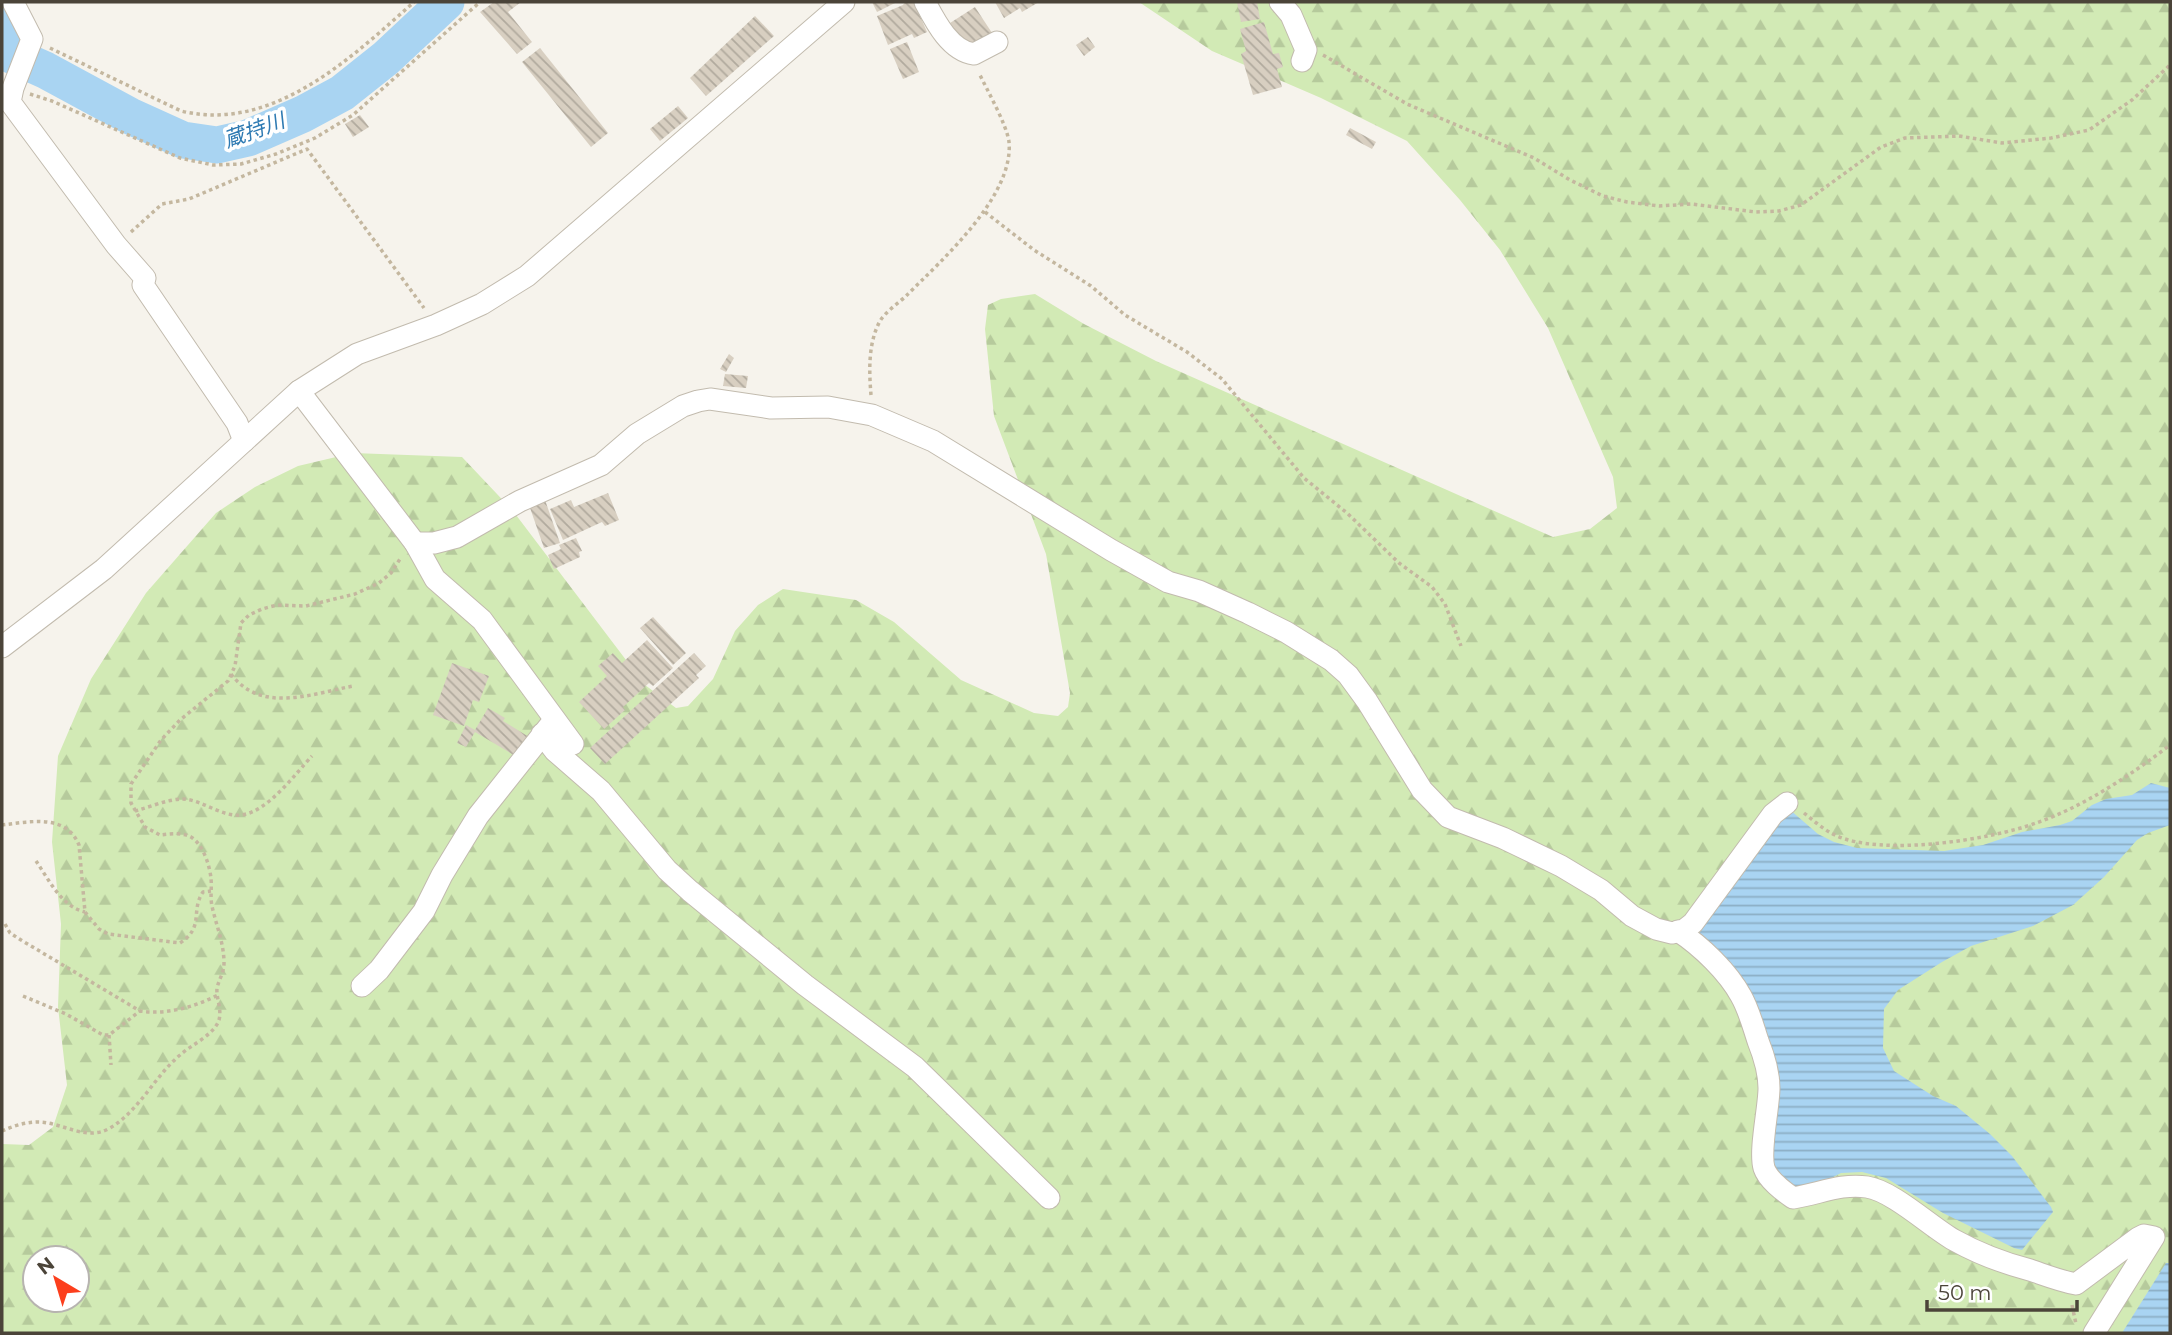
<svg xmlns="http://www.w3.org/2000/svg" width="2172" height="1335" font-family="Montserrat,'Noto Sans JP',sans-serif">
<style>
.forest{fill:url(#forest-firs);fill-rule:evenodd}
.water{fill:url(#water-rules)}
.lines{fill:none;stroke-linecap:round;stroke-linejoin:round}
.river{stroke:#a9d4f2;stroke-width:37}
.building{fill:url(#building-back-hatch)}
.minor-casing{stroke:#c2bbae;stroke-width:23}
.path{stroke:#c4b79f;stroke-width:3.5;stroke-dasharray:3.5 3.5;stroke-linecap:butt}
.minor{stroke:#fff;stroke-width:21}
.labels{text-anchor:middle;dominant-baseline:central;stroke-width:7;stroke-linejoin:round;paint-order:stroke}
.water-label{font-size:21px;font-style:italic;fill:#2e7ab2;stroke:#fff}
</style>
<defs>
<pattern id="forest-firs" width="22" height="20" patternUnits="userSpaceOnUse" patternTransform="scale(1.75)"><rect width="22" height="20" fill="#d2eab5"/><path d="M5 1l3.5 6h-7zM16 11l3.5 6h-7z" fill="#b6ca9c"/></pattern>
<pattern id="water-rules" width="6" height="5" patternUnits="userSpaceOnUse" patternTransform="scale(1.75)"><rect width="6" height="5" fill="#a9d4f2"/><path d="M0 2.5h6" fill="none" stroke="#8caec5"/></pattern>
<pattern id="building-back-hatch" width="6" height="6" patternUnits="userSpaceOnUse" patternTransform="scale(1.75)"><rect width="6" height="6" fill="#d8cfc1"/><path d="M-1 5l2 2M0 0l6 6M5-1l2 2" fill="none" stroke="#b1aa9e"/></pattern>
</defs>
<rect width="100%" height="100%" fill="#f6f3ec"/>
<path class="forest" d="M1139 2H2170V1333H2V1144L29 1145 53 1127 67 1085 58 1007 61 924 52 842 58 756 91 679 146 593 216 513 255 487 298 466 353 453 462 457 513 511 645 685 676 708 688 706 713 679 735 631 758 605 783 589 856 600 894 622 961 680 1034 713 1058 716 1068 707 1070 693 1046 554 994 416 985 329 988 305 1001 299 1035 294 1084 324 1156 361 1553 537 1590 529 1617 508 1613 477 1548 328 1500 250 1460 200 1407 141 1321 98 1212 51ZM35 1258H77V1300H35Z"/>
<g class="water">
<polygon points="2151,783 2170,788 2170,825 2148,833 2137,840 2104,877 2073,905 2033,926 1971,946 1942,962 1898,990 1884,1009 1883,1048 1894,1071 1933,1096 1956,1106 1990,1134 2012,1156 2051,1207 2053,1212 2022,1250 2014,1248 1943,1213 1886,1178 1862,1172 1841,1173 1806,1191 1782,1183 1770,1161 1772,1056 1697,936 1780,815 1789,809 1818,834 1834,842 1857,848 1944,851 1983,845 2022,832 2060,825 2072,821 2092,805 2106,799 2132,795"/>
<polygon points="2166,1263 2170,1263 2170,1333 2122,1333"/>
</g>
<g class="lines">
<g class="river">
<polyline points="2,2 5,51"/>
<polyline points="2,51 45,70 130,116 183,140 217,145 248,138 303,114 342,93 386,58 446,2"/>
</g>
</g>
<g class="building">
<polygon points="494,2 521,2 508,12 532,42 517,54 480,12"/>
<polygon points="872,2 897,2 877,12"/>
<polygon points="905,2 914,2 927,32 914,38 912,34 888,45 877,16 903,5"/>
<polygon points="995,2 1039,2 1022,12 1020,8 1004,18"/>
<polygon points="1237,2 1257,2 1260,19 1241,22"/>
<polygon points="975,7 994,36 966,48 950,23"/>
<polygon points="755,16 774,36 706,96 690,78"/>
<polygon points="1264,22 1273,54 1279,53 1283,67 1277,69 1282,87 1253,95 1241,54 1246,51 1240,29"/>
<polygon points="1088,37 1095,47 1084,56 1076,45"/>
<polygon points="907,42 919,72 903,79 890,49"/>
<polygon points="540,48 608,133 591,147 522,62"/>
<polygon points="678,106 688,118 660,141 650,129"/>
<polygon points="360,115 369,127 353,137 345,124"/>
<polygon points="1350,128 1376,142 1372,149 1346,135"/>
<polygon points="729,354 734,358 726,372 720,369"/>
<polygon points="725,374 748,376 746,388 723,386"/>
<polygon points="608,493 619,520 605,526 602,522 563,540 550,509 571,500 574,507"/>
<polygon points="545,500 560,543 544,548 529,505"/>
<polygon points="576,538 582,551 579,552 580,557 554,569 548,555 561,549 559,545"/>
<polygon points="653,617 686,653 673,665 640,628"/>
<polygon points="647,640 673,668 653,686 649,683 623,707 625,710 604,729 579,702 607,676 598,666 613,653 622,663"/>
<polygon points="694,653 706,666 696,675 699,678 605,764 590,748"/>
<polygon points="452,663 489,676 479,702 473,700 464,726 433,715"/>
<polygon points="488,708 505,718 503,721 529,737 517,757 475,732 466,747 457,743 466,725 475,730"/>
</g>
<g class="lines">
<defs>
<g id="minor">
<polyline points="13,2 32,39 13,88 10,102 116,245 145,278 143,285 237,423 244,441"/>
<path d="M925 2C935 21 950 51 974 54L997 42"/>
<polyline points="1280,2 1291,15 1306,50 1302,61"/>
<polyline points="299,391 415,543 435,579 482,620 573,744"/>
<polyline points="415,543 434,543 457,537 520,501 601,465 637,434 683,406 698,401 710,399 771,408 828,407 872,415 933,441 1111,550 1168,582 1199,591 1248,613 1286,632 1331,660 1348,675 1367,701 1422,790 1448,817 1503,838 1561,866 1601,890 1632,916 1656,929 1672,933 1684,930 1693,923 1773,814 1787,803"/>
<polyline points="2,647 104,569 299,391 357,354 436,325 482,304 527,276 844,2"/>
<polyline points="542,734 555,751 601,791 667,870 690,891 805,985 915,1067 1049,1198"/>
<path d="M1678 931C1701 946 1728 972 1741 996 1749 1010 1753 1026 1758 1041 1764 1056 1769 1071 1769 1088 1769 1108 1759 1150 1764 1168 1768 1180 1783 1191 1793 1198 1819 1194 1841 1183 1867 1187 1893 1191 1931 1227 1954 1240 1979 1254 2003 1263 2030 1270 2045 1275 2060 1281 2076 1284L2138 1238 2144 1235 2154 1237 2094 1333"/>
<polyline points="362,986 379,970 424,911 442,875 478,816 551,724"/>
</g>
</defs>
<use href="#minor" class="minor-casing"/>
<g class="path">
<path d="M50 48 181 111C273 133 351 58 414 2"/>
<polyline points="1323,55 1407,104 1534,158 1570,180 1603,196 1627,202 1659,206 1691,204 1756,212 1779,211 1801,205 1881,147 1905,138 1959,136 2002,143 2051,138 2089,130 2132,100 2170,65"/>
<polyline points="30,94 52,101 180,158 213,165 241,164 276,154 315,138 353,115 480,2"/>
<polyline points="985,212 1034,250 1091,286 1125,315 1187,352 1222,379 1304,478 1347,513 1399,563 1432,587 1445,604 1461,646"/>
<polyline points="131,232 162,204 189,199 307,149 424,308"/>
<path d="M871 395C869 371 868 343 880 321 886 311 899 303 907 295 942 260 1014 196 1009 142 1007 125 987 90 979 73"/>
<path d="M231 674C261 714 311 694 353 686"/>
<path d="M135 811C150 807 168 799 183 799 203 800 221 817 241 815 268 812 295 774 312 756"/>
<path d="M1804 813C1814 821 1824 830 1835 835 1880 857 1990 840 2036 823 2083 807 2131 775 2170 745"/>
<path d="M2 825C29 822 66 813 79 845L85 912 99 929 108 934 180 943C205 927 190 911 203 892L211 891"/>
<path d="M36 861C49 880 62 907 85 912"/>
<path d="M5 924 10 933 21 940 140 1011C167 1015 194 1007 218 995"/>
<polyline points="23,996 66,1014 103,1035 109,1035 140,1011"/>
<polyline points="109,1035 111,1065"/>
<path d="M2 1131C13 1126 25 1122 38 1122 62 1122 86 1142 110 1128 140 1110 154 1077 180 1055 191 1045 214 1035 219 1020 222 1009 216 998 217 988 219 979 224 973 224 963 224 943 216 925 212 906 210 897 212 888 211 879 210 866 203 844 191 837 182 832 169 834 160 835L145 827 131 803V784L161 740 180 720 228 681 235 666 241 623 249 615 262 609 277 605 306 606 355 594 379 583 391 573 400 559"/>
<polyline points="2072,1305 2076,1324"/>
</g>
<use href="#minor" class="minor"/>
</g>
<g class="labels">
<g class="water-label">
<text transform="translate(254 130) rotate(-20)">蔵持川</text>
</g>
</g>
<rect width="2172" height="1335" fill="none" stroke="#4b4439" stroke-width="7"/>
<g transform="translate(56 1279) rotate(322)"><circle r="33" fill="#ffffff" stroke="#b7b4b0" stroke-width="2"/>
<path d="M0-5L12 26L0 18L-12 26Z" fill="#fc3f1d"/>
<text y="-10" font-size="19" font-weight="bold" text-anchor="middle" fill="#4b4439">N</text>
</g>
<path d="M1927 1300v10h150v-10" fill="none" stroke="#4b4439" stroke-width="3.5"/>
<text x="1938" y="1300" font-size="21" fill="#4b4439" stroke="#ffffff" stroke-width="5" paint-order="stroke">50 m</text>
</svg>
